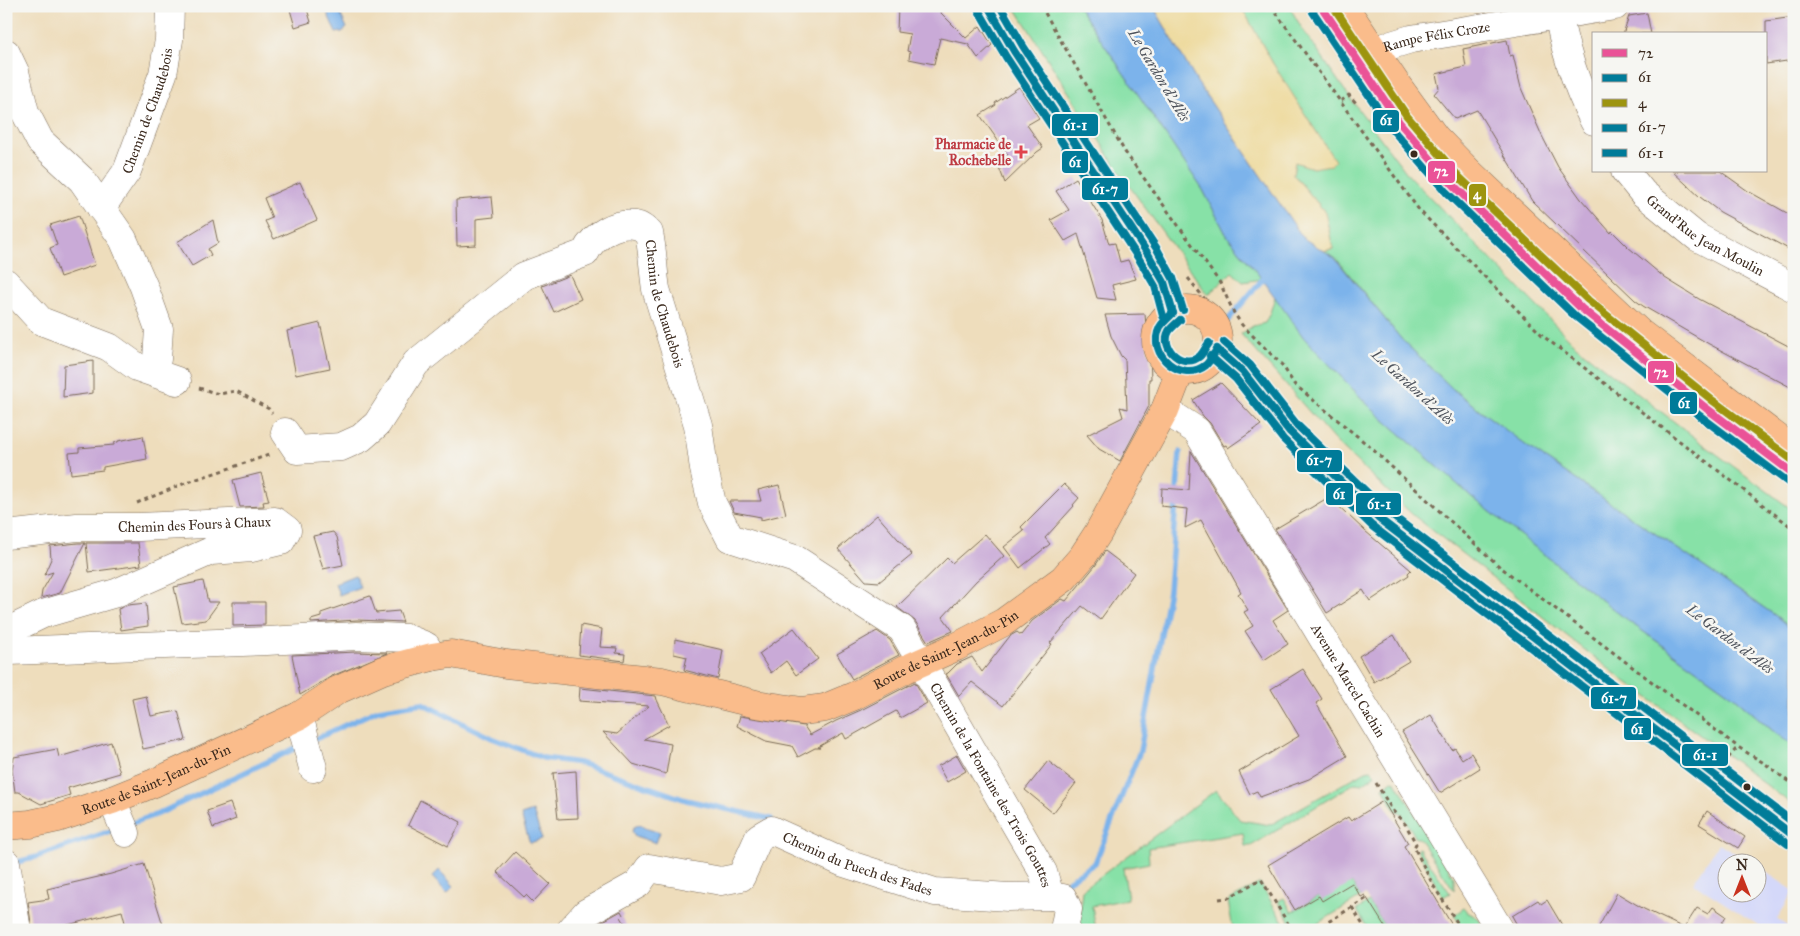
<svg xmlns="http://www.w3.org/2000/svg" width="1800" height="936" font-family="'IM FELL Great Primer',serif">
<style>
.built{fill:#d4d8f9}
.green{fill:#87e1a7;stroke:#618662}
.sand{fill:#eeda9e;stroke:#94825e}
.water{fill:#7cb3eb;stroke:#5c6e84}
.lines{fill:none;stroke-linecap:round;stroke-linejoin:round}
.stream{stroke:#7cb3eb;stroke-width:5.5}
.building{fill:#c9aad7}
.minor-casing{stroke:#7a6955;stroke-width:29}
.major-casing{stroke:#7a6955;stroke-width:29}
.path{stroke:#7a6955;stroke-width:3;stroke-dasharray:4 4;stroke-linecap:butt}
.minor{stroke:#fff;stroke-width:28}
.major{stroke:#fabc8b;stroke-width:28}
.bus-1-casing{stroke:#f6f6f2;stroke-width:11}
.bus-2-casing{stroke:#f6f6f2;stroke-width:11}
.bus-3-casing{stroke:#f6f6f2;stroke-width:11}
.bus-4-casing{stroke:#f6f6f2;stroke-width:11}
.bus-5-casing{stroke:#f6f6f2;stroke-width:11}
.bus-1{stroke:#ea5297;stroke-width:8}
.bus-2{stroke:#007b99;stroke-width:8}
.bus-3{stroke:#9d940f;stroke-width:8}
.bus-4{stroke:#007b99;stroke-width:8}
.bus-5{stroke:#007b99;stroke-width:8}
.health-dot{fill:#e0444e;stroke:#f6f6f2;stroke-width:2}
.bus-dot{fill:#3b2a1e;stroke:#f6f6f2;stroke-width:2}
.labels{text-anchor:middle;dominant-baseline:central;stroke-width:5;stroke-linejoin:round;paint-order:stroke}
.street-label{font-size:14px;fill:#3b2a1e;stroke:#f6f6f2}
.health-label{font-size:14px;font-weight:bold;fill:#be3a42;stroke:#f6f6f2;text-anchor:end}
.water-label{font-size:15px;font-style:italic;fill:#4e535c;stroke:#f6f6f2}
.line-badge{stroke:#f6f6f2;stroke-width:2}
.badge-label{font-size:14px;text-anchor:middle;font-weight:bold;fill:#fff}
</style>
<rect width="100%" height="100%" fill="#f6f6f2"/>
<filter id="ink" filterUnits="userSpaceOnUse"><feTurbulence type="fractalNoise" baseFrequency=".02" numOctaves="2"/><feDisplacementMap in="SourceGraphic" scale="10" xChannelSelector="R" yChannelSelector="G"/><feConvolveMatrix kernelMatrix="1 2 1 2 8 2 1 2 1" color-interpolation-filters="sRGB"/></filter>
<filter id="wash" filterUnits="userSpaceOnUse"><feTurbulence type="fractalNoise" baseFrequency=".0096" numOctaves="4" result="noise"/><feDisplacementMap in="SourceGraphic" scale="20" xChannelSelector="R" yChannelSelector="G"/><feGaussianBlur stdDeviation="1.12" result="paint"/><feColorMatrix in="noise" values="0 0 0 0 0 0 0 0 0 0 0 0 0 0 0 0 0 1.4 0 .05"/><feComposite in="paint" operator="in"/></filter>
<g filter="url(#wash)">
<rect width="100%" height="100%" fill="#eeddbc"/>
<polygon class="built" points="1719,843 1751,863 1728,864 1728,894 1758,894 1758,867 1794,891 1777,919 1793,930 1766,930 1693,883"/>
<g class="green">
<polygon points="1014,6 1078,6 1203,190 1226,234 1262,279 1243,282 1232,272 1208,295 1120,173"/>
<polygon points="1241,6 1289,6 1301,27 1350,98 1409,176 1577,347 1707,447 1794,511 1794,631 1776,616 1528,447 1455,391 1402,340 1335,257 1322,251 1333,249 1325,212 1293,174 1295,161 1313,168 1272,62"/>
<polygon points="1275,297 1304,338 1372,409 1473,498 1627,620 1731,694 1773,731 1794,747 1794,806 1719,749 1613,672 1413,515 1335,441 1241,334 1253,326 1265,323 1270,313"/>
<polygon points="1371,770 1375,774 1373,777 1362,784 1355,783 1251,846 1245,846 1243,833 1148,848 1149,863 1123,868 1128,899 1092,906 1096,930 1078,930 1082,890 1216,790 1240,820 1270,825 1366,771"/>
<polygon points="1392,781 1396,782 1454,878 1454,890 1419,838 1416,838 1401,813 1394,809 1383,787"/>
<polygon points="1419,848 1450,893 1443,897 1417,849"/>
<polygon points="1260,883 1288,930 1233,929 1228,901"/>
<polygon points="1352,883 1361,897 1307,930 1295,930 1278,901 1284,898 1292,912 1319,896"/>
<polygon points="1369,902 1387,930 1368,930 1357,910"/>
<polygon points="1464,908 1467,912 1478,918 1485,930 1464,930 1454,915"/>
</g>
<polygon class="sand" points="1153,6 1241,6 1272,62 1335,161 1331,165 1313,168 1295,162 1293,174 1325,212 1333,249 1322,251 1303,238 1197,82"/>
<g class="water">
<polygon points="1078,6 1153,6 1197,82 1303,238 1334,257 1402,340 1455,391 1528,447 1776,616 1794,631 1794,747 1773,731 1731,694 1627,620 1473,498 1372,409 1304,338 1262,279 1226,234 1203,190"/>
<polygon points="337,7 347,28 342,32 336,33 327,12"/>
<polygon points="355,575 360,587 339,595 335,583"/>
<polygon points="533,811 542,839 530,843 521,815"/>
<polygon points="639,825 660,832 656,843 635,836 632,831 634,827"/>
<polygon points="439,870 454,886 447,893 432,877"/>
</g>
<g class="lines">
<g class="stream">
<polyline points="1228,320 1267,274"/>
<polyline points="313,740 378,710 422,703 492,738 543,758 580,763 686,800 771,819"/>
<polyline points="129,824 158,814 300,746"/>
<polyline points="13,863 33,858 116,829"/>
<polyline points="1055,884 1065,883 1095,863 1140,751 1169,590 1180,452"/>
</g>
</g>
<g id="blocks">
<g class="building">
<polygon points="289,6 306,6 311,22 295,27"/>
<polygon points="898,6 942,6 941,13 966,38 980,26 992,45 978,58 968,44 940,38 934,64 909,59 910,52 907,51 910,34 897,32"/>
<polygon points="1647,13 1651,34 1623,34 1629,16"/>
<polygon points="1794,17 1794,60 1766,64 1766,21"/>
<polygon points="1507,40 1510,56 1513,55 1521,88 1542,136 1558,167 1581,199 1611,233 1612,231 1628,247 1665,278 1699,299 1794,349 1794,389 1709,344 1643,306 1635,300 1532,201 1477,110 1455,119 1434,94 1439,88 1436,74 1466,67 1463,49"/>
<polygon points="1019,87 1039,118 1027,125 1043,148 1037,152 1005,183 997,162 1008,155 980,115 996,105 995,103"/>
<polygon points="1672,171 1720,171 1748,191 1794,217 1794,252 1720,212 1700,197"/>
<polygon points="1076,178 1102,220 1109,244 1115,243 1120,262 1128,260 1136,279 1112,285 1116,300 1097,298 1078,234 1065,241 1051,220 1069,210 1056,191"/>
<polygon points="300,182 317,220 274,239 265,221 272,218 264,198"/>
<polygon points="492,197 494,217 476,219 476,245 457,246 456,200"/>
<polygon points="79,216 95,265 60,277 50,248 57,245 50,225"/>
<polygon points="213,220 218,243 208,249 211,255 192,266 177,242"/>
<polygon points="570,275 581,299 554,312 542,286"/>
<polygon points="1145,314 1148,353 1150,353 1151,379 1149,379 1149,406 1120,461 1099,449 1087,435 1123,417 1120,407 1127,409 1125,360 1121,356 1111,336 1105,315"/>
<polygon points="320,323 330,368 296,375 287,331"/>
<polygon points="93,361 93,393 63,397 64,365"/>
<polygon points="1221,383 1261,425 1228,448 1226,445 1224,446 1210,423 1203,416 1193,400"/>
<polygon points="143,436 147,459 103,467 103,470 71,474 69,453 79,452 79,448 114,445 114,443 118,442 118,441"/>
<polygon points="1191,451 1288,610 1273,620 1288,644 1264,660 1245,631 1253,626 1244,612 1248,610 1238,594 1241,592 1201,520 1185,528 1187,509 1161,506 1162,488 1189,490"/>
<polygon points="261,473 269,501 263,502 264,506 240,507 233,480"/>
<polygon points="1064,484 1079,498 1073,505 1074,506 1045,538 1050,544 1020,568 1004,547 1024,531 1021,527"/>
<polygon points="779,485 786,514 761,520 761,517 734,512 729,501 761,501 758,490"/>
<polygon points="1329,497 1365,531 1411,570 1408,573 1409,575 1370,601 1363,590 1327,613 1275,529"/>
<polygon points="877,515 912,555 879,582 866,581 838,549"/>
<polygon points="333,532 337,537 343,565 323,569 313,536"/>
<polygon points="985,534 1004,556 976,581 943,617 953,631 928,642 915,621 897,607 947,558 952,563"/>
<polygon points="78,543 85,543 60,593 41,598 42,591 53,572 44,575 51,559 50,546"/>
<polygon points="86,543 138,543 141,565 89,572"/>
<polygon points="1105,551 1134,573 1100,620 1082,606 1050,643 1052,644 1003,706 972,682 959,696 946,674 948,673 957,664 972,657 982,672 1010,636 1017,632 1021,635 1032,621 1062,599 1066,601 1095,566"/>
<polygon points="203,581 208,602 219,602 206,620 182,623 174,587"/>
<polygon points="370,596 376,613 399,611 403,622 357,620 311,623 311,620 321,617 321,613"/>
<polygon points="233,602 265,602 265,625 233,626"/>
<polygon points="146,603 148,626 121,630 118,609 128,605"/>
<polygon points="581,625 602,629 600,647 617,648 616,653 625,654 624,661 579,655"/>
<polygon points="794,628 818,659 796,675 786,661 771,673 759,654"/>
<polygon points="877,631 890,640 899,655 852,679 837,654"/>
<polygon points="1394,635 1409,661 1374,682 1359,656"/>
<polygon points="675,639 723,650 718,679 684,670 687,657 674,654"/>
<polygon points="356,652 387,653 332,676 300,695 292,655"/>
<polygon points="1303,669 1322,699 1316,703 1347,756 1309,779 1260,797 1257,791 1250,794 1239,772 1299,736 1271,689"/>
<polygon points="915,682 927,703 900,718 896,711 846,739 843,733 818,747 820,748 815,748 798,757 792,746 766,741 737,726 740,716 804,726 810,735 836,721 861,710"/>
<polygon points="580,688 656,696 657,700 669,725 644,739 671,744 666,774 633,764 603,732 617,734 649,706 579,701"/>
<polygon points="146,696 151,716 178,711 186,740 143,749 132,699"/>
<polygon points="1431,715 1452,750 1455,748 1462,759 1471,753 1480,768 1440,793 1402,732"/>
<polygon points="111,742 120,773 68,788 70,795 41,804 19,792 15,792 12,770 14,757 57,749 59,757"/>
<polygon points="957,755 966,771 947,782 938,766"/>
<polygon points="1048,761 1076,783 1053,813 1025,790"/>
<polygon points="576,771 578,818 558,819 553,773"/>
<polygon points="420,800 461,822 448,846 408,825"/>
<polygon points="1383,801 1408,843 1404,846 1455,930 1387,930 1365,895 1361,897 1352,883 1322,901 1319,896 1295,910 1268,865 1348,817 1351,821"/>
<polygon points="230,803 236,819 213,828 207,811"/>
<polygon points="1707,811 1745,837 1738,848 1699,824"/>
<polygon points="515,852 550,884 533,902 526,895 524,897 497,872"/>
<polygon points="144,864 163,925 151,930 127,930 122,911 48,930 32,930 28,902 49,899 47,889 111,874"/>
<polygon points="1617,893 1644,909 1684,928 1697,908 1708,914 1713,907 1726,916 1722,923 1732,930 1597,930"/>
<polygon points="1538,900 1541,904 1547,900 1565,930 1520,930 1512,916"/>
<polygon points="621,911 623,915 621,917 629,930 592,930 596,925"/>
</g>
</g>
</g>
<g filter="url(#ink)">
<use href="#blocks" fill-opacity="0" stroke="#7a6955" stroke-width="1"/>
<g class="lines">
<defs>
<g id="minor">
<path d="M1557 6C1563 46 1576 85 1594 121"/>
<polyline points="6,53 15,72 25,112 40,141 82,180 123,239 144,287 159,329 157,359 151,371"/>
<path id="s1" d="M1355 56 1411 39 1615 6"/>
<path id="s2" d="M1625 171 1643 193 1697 237 1794 288"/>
<path id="s3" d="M101 208 127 171 163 74 169 40 170 6"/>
<polyline points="6,283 41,321 109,347 137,367 177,381"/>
<path id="s4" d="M1165 410 1197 431 1500 930"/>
<path id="s5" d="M285 432 297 450 341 447 361 438 377 424 416 363 524 276 585 253C594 234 618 220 639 226 642 227 646 231 649 233 653 252 653 270 656 289L698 425 704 469 712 503 730 538 795 559 902 629 1043 872 1050 896"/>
<path id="s6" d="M6 535 77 527H139L275 521 287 530 281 541 252 548 211 551 116 593 43 614 6 632"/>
<polyline points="6,648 10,651 267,641 356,636 406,638 426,646 432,657"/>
<polyline points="299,716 313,768"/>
<polyline points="112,800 126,833"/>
<polyline points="6,863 17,930"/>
<path id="s7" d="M571 930 586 913 638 884 649 868 721 881 741 877 759 837 771 830 844 863 935 892 1008 897 1050 896 1063 898 1068 909 1064 930"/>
</g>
<g id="major">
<polyline points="988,6 1014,51 1148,254 1164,282 1173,313"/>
<polyline points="1321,6 1399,122 1453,185 1581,308 1706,408 1794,474"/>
<polyline points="1350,15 1397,85 1435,137 1470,173 1640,333 1783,442"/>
<circle cx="1187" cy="340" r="31"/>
<polyline points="1217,349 1243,372 1290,432 1378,518 1794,836"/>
<path id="s8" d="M6 826 30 824 58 818 112 800 154 783 299 716 338 690 383 670 432 657 451 654 506 664 662 681 756 704 802 711 825 708 854 696 906 669 956 647 1004 622 1063 579 1083 556 1098 533 1165 410 1180 371"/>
</g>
</defs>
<use href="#minor" class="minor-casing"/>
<use href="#major" class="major-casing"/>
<g class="path">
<polyline points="1041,6 1125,152 1220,283 1234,313 1242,325 1283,366 1294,384 1369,446 1499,566 1738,747 1767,765 1794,786"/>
<polyline points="1271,6 1419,210 1543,336 1794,529"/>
<polyline points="1341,101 1349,95 1356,103"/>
<polyline points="1188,278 1228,328"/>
<polyline points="1199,312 1203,300"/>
<polyline points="199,388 219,394 236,391 269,409 272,413"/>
<polyline points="137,503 188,482 272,454"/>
<polyline points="1728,758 1738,747"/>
<polyline points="1376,783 1393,811 1406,825 1416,844 1414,847 1433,885 1462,930"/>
<polyline points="1219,899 1228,898 1261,879 1292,930"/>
<polyline points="1352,907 1366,930"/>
<polyline points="1326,923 1329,930"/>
<polyline points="1315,930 1367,898"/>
</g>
<use href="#minor" class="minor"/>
<use href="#major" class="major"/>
<defs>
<polyline id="bus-1" points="1321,6 1399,122 1453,185 1581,308 1706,408 1794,474"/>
<g id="bus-2">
<polyline points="979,11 1006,57 1139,259 1155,286 1163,316"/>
<polyline points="1313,12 1391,128 1446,192 1575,316 1700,416 1788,482"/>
<polyline points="1210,356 1236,379 1283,439 1372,526 1788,844"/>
</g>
<polyline id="bus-3" points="1333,6 1407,116 1460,178 1588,300 1712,400 1794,461"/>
<g id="bus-4">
<polyline points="988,6 1014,51 1148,254 1164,282 1173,313"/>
<path d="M1173 313C1169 317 1163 322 1160 327 1146 355 1182 384 1206 365 1210 361 1214 354 1217 349"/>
<polyline points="1217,349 1243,372 1290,432 1378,518 1794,836"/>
</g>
<g id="bus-5">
<polyline points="1000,6 1023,46 1157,249 1173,278 1183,310"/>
<path d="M1180 320C1177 323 1172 327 1169 331 1159 349 1184 370 1200 356 1203 353 1206 347 1209 343"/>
<polyline points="1224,342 1250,365 1297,425 1385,510 1794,823"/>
</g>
</defs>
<use href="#bus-1" class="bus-1-casing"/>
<use href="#bus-2" class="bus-2-casing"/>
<use href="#bus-3" class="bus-3-casing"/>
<use href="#bus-4" class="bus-4-casing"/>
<use href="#bus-5" class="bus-5-casing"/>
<use href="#bus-1" class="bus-1"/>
<use href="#bus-2" class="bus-2"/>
<use href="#bus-3" class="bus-3"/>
<use href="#bus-4" class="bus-4"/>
<use href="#bus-5" class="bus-5"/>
</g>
</g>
<path class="health-dot" d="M1018.5 144.5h5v5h5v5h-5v5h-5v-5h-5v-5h5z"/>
<g class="bus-dot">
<circle cx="1414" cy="154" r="4.5"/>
<circle cx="1747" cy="787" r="4.5"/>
</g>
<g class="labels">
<g class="street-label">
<text stroke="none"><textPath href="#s1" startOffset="84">Rampe Félix Croze</textPath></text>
<text stroke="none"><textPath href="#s3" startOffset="109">Chemin de Chaudebois</textPath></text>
<text stroke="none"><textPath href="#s2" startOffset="104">Grand'Rue Jean Moulin</textPath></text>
<text stroke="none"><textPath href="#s5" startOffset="535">Chemin de Chaudebois</textPath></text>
<text stroke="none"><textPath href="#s6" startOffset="189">Chemin des Fours à Chaux</textPath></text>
<text stroke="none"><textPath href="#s8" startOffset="994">Route de Saint-Jean-du-Pin</textPath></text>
<text stroke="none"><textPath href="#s4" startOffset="330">Avenue Marcel Cachin</textPath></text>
<text stroke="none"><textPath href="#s8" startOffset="158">Route de Saint-Jean-du-Pin</textPath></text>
<text stroke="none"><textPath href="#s5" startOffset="1156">Chemin de la Fontaine des Trois Gouttes</textPath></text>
<text stroke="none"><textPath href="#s7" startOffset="346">Chemin du Puech des Fades</textPath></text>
</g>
<g class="health-label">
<text x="1011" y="144">Pharmacie de<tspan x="1011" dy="16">Rochebelle</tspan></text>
</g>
<g class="water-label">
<text transform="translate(1159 75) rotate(59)">Le Gardon d'Alès</text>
<text transform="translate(1413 387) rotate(42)">Le Gardon d'Alès</text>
<text transform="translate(1730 639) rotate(37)">Le Gardon d'Alès</text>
</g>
</g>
<g class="line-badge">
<rect x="1372" y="109" width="28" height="24" rx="5" fill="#007b99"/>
<rect x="1051" y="113" width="48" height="24" rx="5" fill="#007b99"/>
<rect x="1061" y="150" width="28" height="24" rx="5" fill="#007b99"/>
<rect x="1427" y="160" width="29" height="24" rx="5" fill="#ea5297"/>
<rect x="1081" y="177" width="48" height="24" rx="5" fill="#007b99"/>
<rect x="1468" y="183" width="19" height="24" rx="5" fill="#9d940f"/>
<rect x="1647" y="360" width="28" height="24" rx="5" fill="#ea5297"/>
<rect x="1669" y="391" width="29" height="24" rx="5" fill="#007b99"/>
<rect x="1296" y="449" width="47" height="24" rx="5" fill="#007b99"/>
<rect x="1325" y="482" width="29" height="24" rx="5" fill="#007b99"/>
<rect x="1355" y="492" width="47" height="24" rx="5" fill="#007b99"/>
<rect x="1590" y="686" width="47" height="24" rx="5" fill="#007b99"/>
<rect x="1623" y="717" width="29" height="24" rx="5" fill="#007b99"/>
<rect x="1681" y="743" width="48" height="24" rx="5" fill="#007b99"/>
</g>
<g class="badge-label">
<text x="1386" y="125">61</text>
<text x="1075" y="130">61-1</text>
<text x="1075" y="167">61</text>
<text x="1441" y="176">72</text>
<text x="1105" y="194">61-7</text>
<text x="1477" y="199">4</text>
<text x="1661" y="377">72</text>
<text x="1684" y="408">61</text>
<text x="1319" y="465">61-7</text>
<text x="1339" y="499">61</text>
<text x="1379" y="509">61-1</text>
<text x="1614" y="703">61-7</text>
<text x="1637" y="734">61</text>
<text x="1705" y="760">61-1</text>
</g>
<rect width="1800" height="936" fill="none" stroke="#f6f6f2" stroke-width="25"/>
<rect x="1592" y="32" width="175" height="140" fill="#f6f6f2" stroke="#aba49d"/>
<rect x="1602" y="49" width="25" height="8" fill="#ea5297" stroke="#aba49d"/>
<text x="1638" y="58" font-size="15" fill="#3b2a1e">72</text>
<rect x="1602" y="74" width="25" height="8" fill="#007b99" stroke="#aba49d"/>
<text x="1638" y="82" font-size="15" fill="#3b2a1e">61</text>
<rect x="1602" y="99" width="25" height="8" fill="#9d940f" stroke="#aba49d"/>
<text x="1638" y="108" font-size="15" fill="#3b2a1e">4</text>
<rect x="1602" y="124" width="25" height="8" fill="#007b99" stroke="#aba49d"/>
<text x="1638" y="132" font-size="15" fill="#3b2a1e">61-7</text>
<rect x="1602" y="149" width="25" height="8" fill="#007b99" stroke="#aba49d"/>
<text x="1638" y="158" font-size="15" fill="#3b2a1e">61-1</text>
<g transform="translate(1742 878)"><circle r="24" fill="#f6f6f2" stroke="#aba49d"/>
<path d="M0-4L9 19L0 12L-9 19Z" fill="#c8321e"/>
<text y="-8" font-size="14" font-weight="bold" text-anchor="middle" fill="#3b2a1e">N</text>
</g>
</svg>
